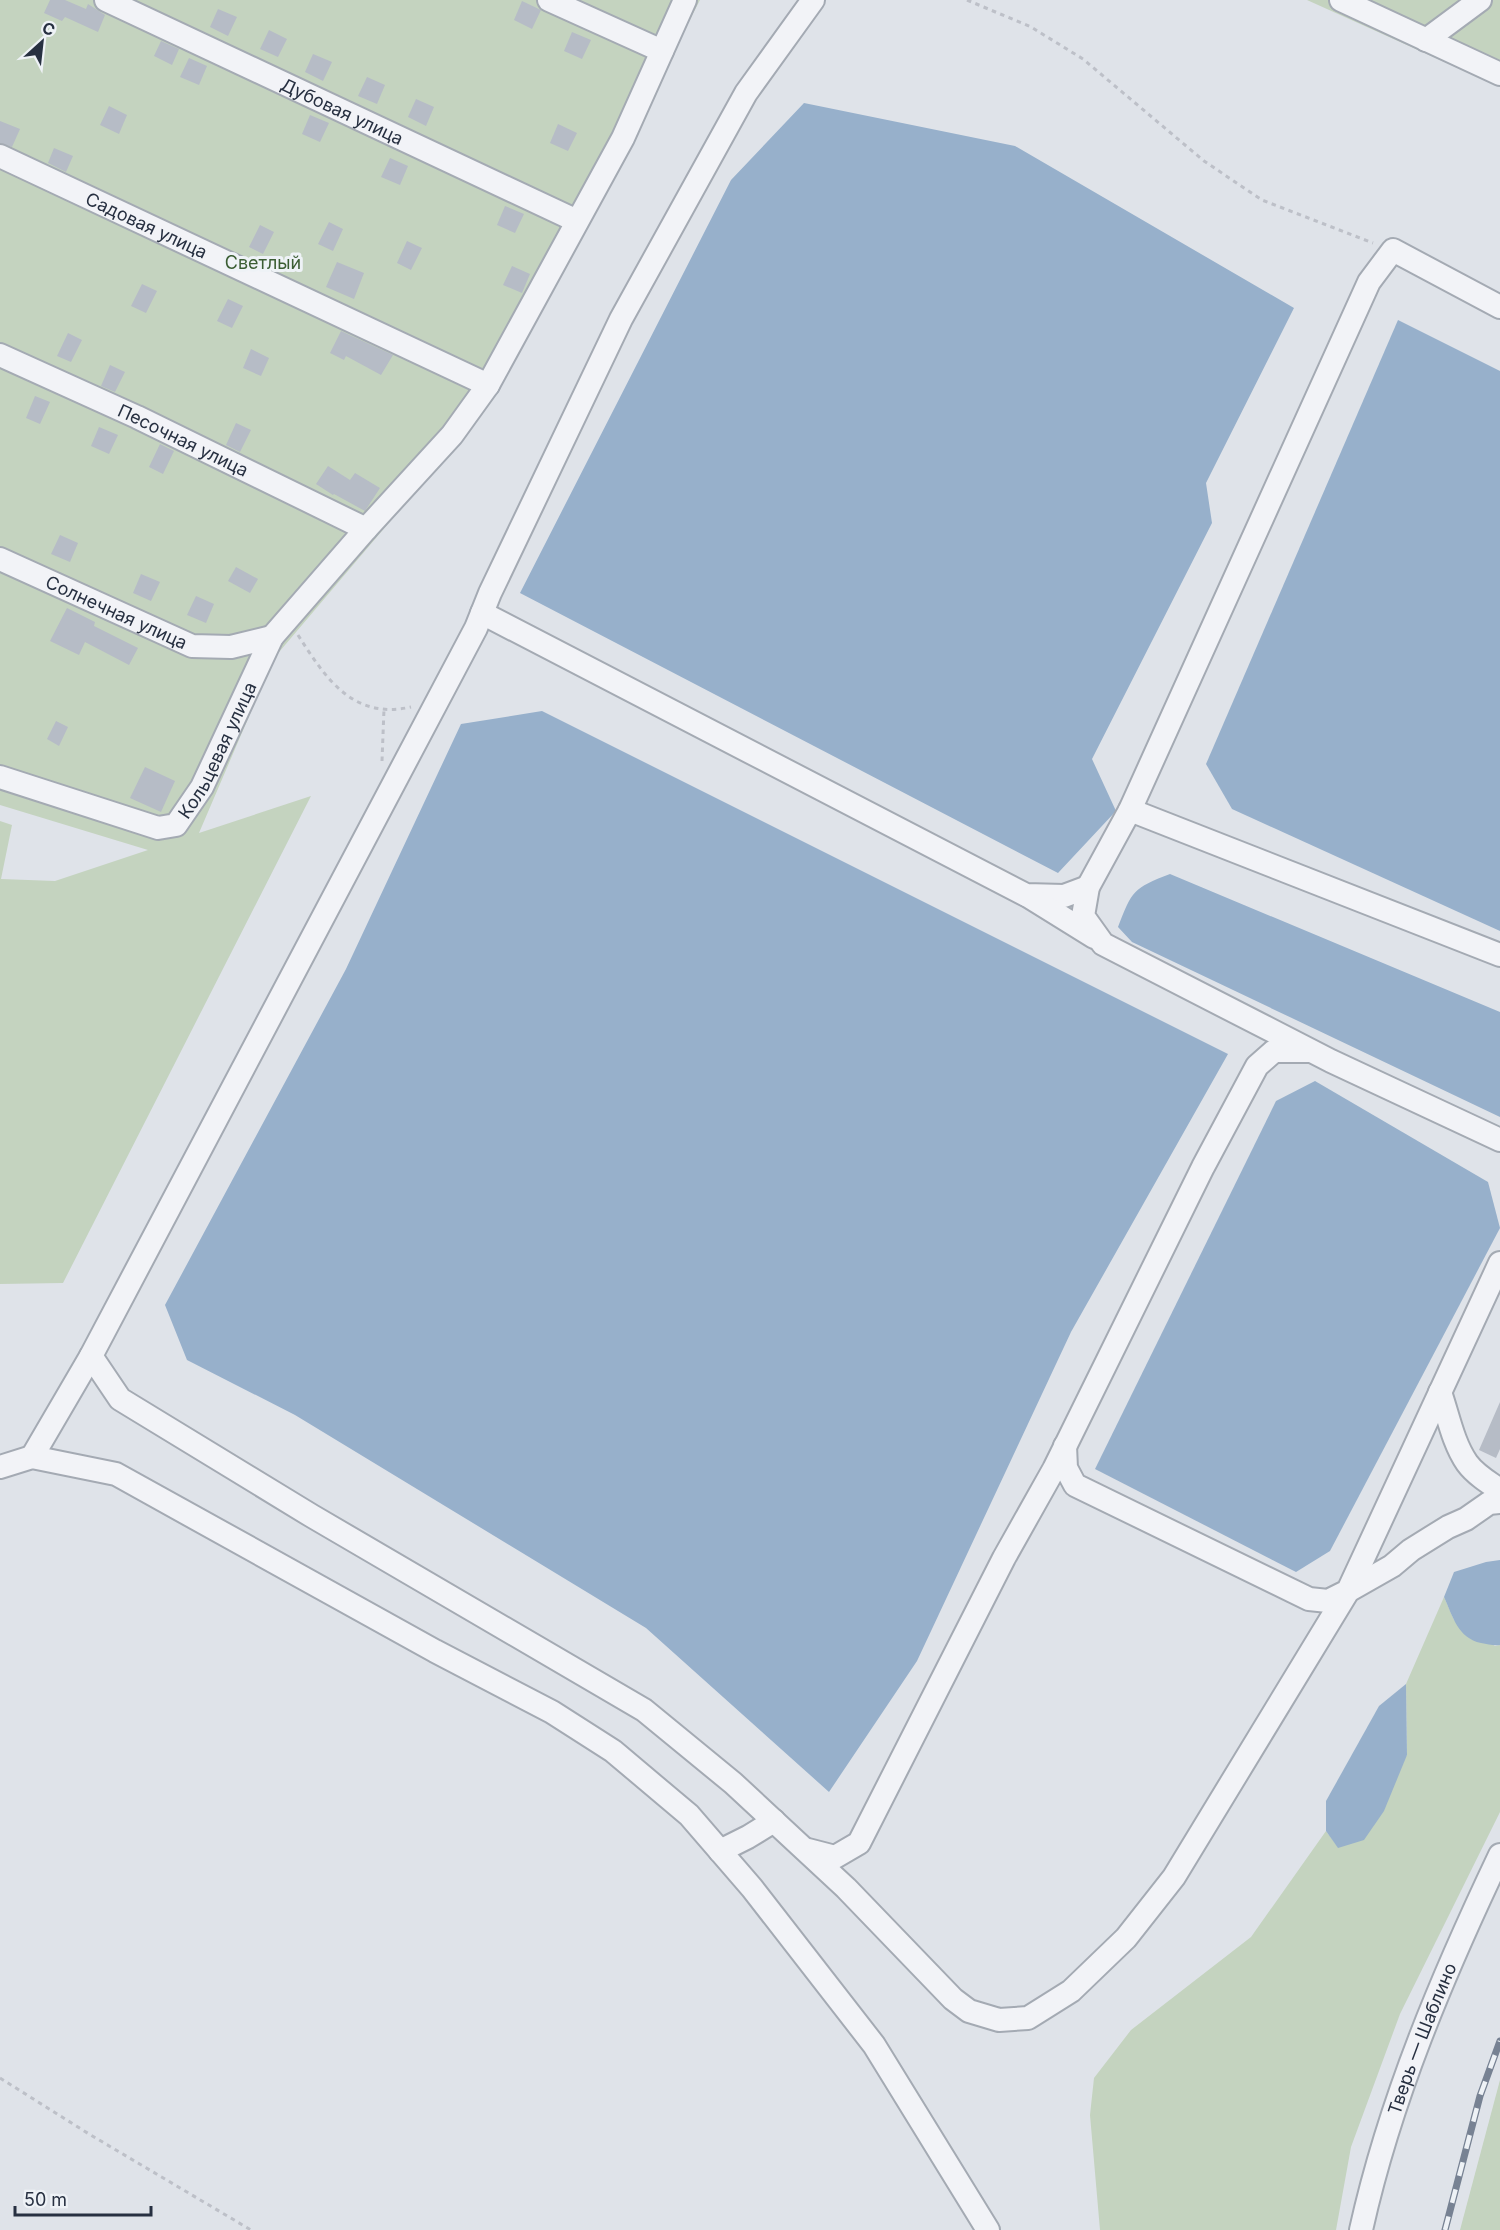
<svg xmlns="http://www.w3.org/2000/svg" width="1500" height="2230" font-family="Inter,sans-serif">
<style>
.green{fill:#c4d3bf}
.water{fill:#97b0cb}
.building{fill:#b6bcc6}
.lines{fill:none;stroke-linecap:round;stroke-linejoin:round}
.minor-casing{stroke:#a4aab3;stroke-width:26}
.path{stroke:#bdc0c8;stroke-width:3;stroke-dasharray:4.5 4.5;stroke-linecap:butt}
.minor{stroke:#f2f3f7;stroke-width:22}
.rail-casing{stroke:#778293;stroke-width:7}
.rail{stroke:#eef2f6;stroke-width:4.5;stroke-dasharray:14;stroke-linecap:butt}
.labels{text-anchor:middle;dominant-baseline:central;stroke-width:6;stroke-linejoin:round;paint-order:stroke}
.street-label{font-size:18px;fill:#273041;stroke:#eef2f6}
.park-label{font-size:18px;fill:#3b5d33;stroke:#eef2f6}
</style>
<rect width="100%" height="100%" fill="#dfe3e9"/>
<g class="green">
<polygon points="0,0 700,0 501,386 449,452 274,658 199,833 311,796 63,1283 0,1284 0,821 12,825 1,879 55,881 148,850 0,805"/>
<polygon points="1307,0 1500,0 1500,87"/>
<polygon points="1444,1597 1454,1620 1495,1646 1500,1645 1500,1812 1400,2014 1351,2147 1336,2230 1100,2230 1090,2115 1094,2078 1131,2030 1251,1937 1326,1831 1338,1847 1407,1755 1406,1684"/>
<polygon points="1500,2080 1500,2230 1460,2230"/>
</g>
<g class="water">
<polygon points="804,103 1015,146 1294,308 1206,483 1212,523 1092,759 1116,811 1058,873 520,593 731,180"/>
<polygon points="1398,320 1500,371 1500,931 1232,809 1206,764"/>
<polygon points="542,711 1228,1054 1071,1332 917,1661 829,1792 646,1628 295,1415 187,1360 165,1305 346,969 461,724"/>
<path d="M1170 874 1500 1012V1117L1132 942 1118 927C1132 891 1133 888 1170 874Z"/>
<polygon points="1315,1081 1488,1182 1500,1228 1330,1551 1296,1572 1095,1469 1276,1101"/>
<path d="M1500 1560V1645C1493 1646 1488 1644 1481 1643 1458 1638 1453 1617 1444 1597L1454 1572 1486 1562Z"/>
<polygon points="1406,1684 1407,1755 1384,1811 1364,1840 1338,1848 1326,1831 1326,1801 1379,1706"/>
</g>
<g class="building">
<polygon points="50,0 65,0 86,9 88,4 105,15 98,32 65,17 62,21 44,13"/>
<polygon points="522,1 541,10 532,29 514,20"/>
<polygon points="218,9 237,17 228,36 210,27"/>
<polygon points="269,30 287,39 278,57 260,49"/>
<polygon points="572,32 591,40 582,59 564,51"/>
<polygon points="161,41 179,49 172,65 154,56"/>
<polygon points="313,54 332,62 323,81 305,72"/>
<polygon points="189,58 207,66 199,85 180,77"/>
<polygon points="367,77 385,85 377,104 358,96"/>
<polygon points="416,99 434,107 426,126 408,117"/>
<polygon points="109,106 127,115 119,134 100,125"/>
<polygon points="310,115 329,123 320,142 302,134"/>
<polygon points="0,121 20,129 12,147 0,143"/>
<polygon points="558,124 577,133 568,151 550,143"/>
<polygon points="54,148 73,156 66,172 48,163"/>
<polygon points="390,158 408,166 400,185 381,177"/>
<polygon points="505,206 524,214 515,233 497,225"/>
<polygon points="329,222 343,229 333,251 318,244"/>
<polygon points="260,225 274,232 263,254 249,247"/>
<polygon points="407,241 422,248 411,270 397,263"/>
<polygon points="337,262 364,273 354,299 326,287"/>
<polygon points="512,266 530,274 522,293 503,285"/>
<polygon points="142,284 157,291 146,313 131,306"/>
<polygon points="228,299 243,306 232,328 217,321"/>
<polygon points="341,331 393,355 381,375 346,356 344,360 330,353"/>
<polygon points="68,333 82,340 71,362 57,356"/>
<polygon points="251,349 269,358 261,376 243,368"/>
<polygon points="110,365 125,372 115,392 101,386"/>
<polygon points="35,396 50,402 40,424 26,418"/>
<polygon points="236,423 251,430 240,452 226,445"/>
<polygon points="99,427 118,435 109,454 91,446"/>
<polygon points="160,444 174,451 163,474 149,467"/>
<polygon points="328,466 350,480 355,473 380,488 365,511 334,494 333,495 316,484"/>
<polygon points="60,535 78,543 70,562 51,554"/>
<polygon points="236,567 258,579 250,593 228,581"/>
<polygon points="141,574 160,582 151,601 133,593"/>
<polygon points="196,596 214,604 206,623 187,615"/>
<polygon points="67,608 95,622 94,626 138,648 129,665 85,642 79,655 50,641"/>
<polygon points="56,721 68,727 59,746 47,739"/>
<polygon points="145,767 175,781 161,812 130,798"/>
<polygon points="1500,1402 1500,1449 1496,1458 1479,1450"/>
</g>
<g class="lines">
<defs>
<g id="minor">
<path id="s1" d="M106 0 577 221"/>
<polyline points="549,0 662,51"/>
<polyline points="1341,0 1500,74"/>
<polyline points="1426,40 1480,0"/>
<path id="s2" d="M0 156 488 385"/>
<polyline points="1500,307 1393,250 1369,282 1130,810 1088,887 1083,916 1103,944 1331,1061 1500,1140"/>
<path id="s3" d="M0 355 137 417 366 529"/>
<path id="s4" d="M0 559 192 646 231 647 272 637"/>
<polyline points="482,613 1026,895 1064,896 1088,887"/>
<path id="s5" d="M0 777 158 828 176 825 202 787 272 637 366 529 452 435 488 385 623 138 685 0"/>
<polyline points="1130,810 1500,955"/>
<polyline points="1028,896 1094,937"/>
<polyline points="91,1356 120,1399 312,1516 644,1710 733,1783 846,1888 953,1999 969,2011 999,2020 1028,2018 1071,1991 1126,1938 1174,1877 1348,1591 1392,1566 1411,1550 1448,1527 1466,1519 1489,1503 1500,1502"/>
<path d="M1440 1392C1448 1415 1453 1443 1467 1463 1475 1474 1489 1483 1500 1490"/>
<polyline points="1065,1446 1066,1468 1075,1485 1309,1599 1328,1601 1348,1591 1500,1263"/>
<polyline points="32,1457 91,1356 476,628 490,593 621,319 746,93 813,0"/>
<polyline points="0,1467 32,1457 116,1474 435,1651 552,1712 613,1751 689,1815 752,1888 874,2045 988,2230"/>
<polyline points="808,1850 835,1857 859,1843 1004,1558 1054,1469 1203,1167 1257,1066 1274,1051 1310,1051"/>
<polyline points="720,1851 748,1837 774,1821"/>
<path id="s6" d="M1361 2230C1390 2099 1443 1975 1500 1855"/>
</g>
</defs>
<use href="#minor" class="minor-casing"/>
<g class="path">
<polyline points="967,0 1031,27 1083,59 1204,161 1262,200 1373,243"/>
<path d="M298 635C326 679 353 720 411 707"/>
<polyline points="382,761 384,709"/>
<polyline points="0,2078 89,2134 251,2230"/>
</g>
<use href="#minor" class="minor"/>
<defs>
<polyline id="rail" points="1445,2230 1480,2096 1500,2041"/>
</defs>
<use href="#rail" class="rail-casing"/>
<use href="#rail" class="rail"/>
</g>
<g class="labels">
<g class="street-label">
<text stroke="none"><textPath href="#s1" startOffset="261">Дубовая улица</textPath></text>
<text stroke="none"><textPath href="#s2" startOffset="162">Садовая улица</textPath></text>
<text stroke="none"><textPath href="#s3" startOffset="202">Песочная улица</textPath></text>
<text stroke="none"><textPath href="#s4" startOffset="128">Солнечная улица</textPath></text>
<text stroke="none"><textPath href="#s5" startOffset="270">Кольцевая улица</textPath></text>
<text stroke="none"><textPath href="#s6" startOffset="201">Тверь — Шаблино</textPath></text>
</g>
<g class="park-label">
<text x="263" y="262">Светлый</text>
</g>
</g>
<g transform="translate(42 42) rotate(27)" stroke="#eef2f6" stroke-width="4.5" paint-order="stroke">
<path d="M0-4.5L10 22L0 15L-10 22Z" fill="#273041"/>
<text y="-9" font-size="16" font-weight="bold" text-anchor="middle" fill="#273041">С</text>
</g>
<path d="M15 2206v9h136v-9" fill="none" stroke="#273041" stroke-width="3"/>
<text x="24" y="2206" font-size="18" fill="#273041" stroke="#eef2f6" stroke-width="4.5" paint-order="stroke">50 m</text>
</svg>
